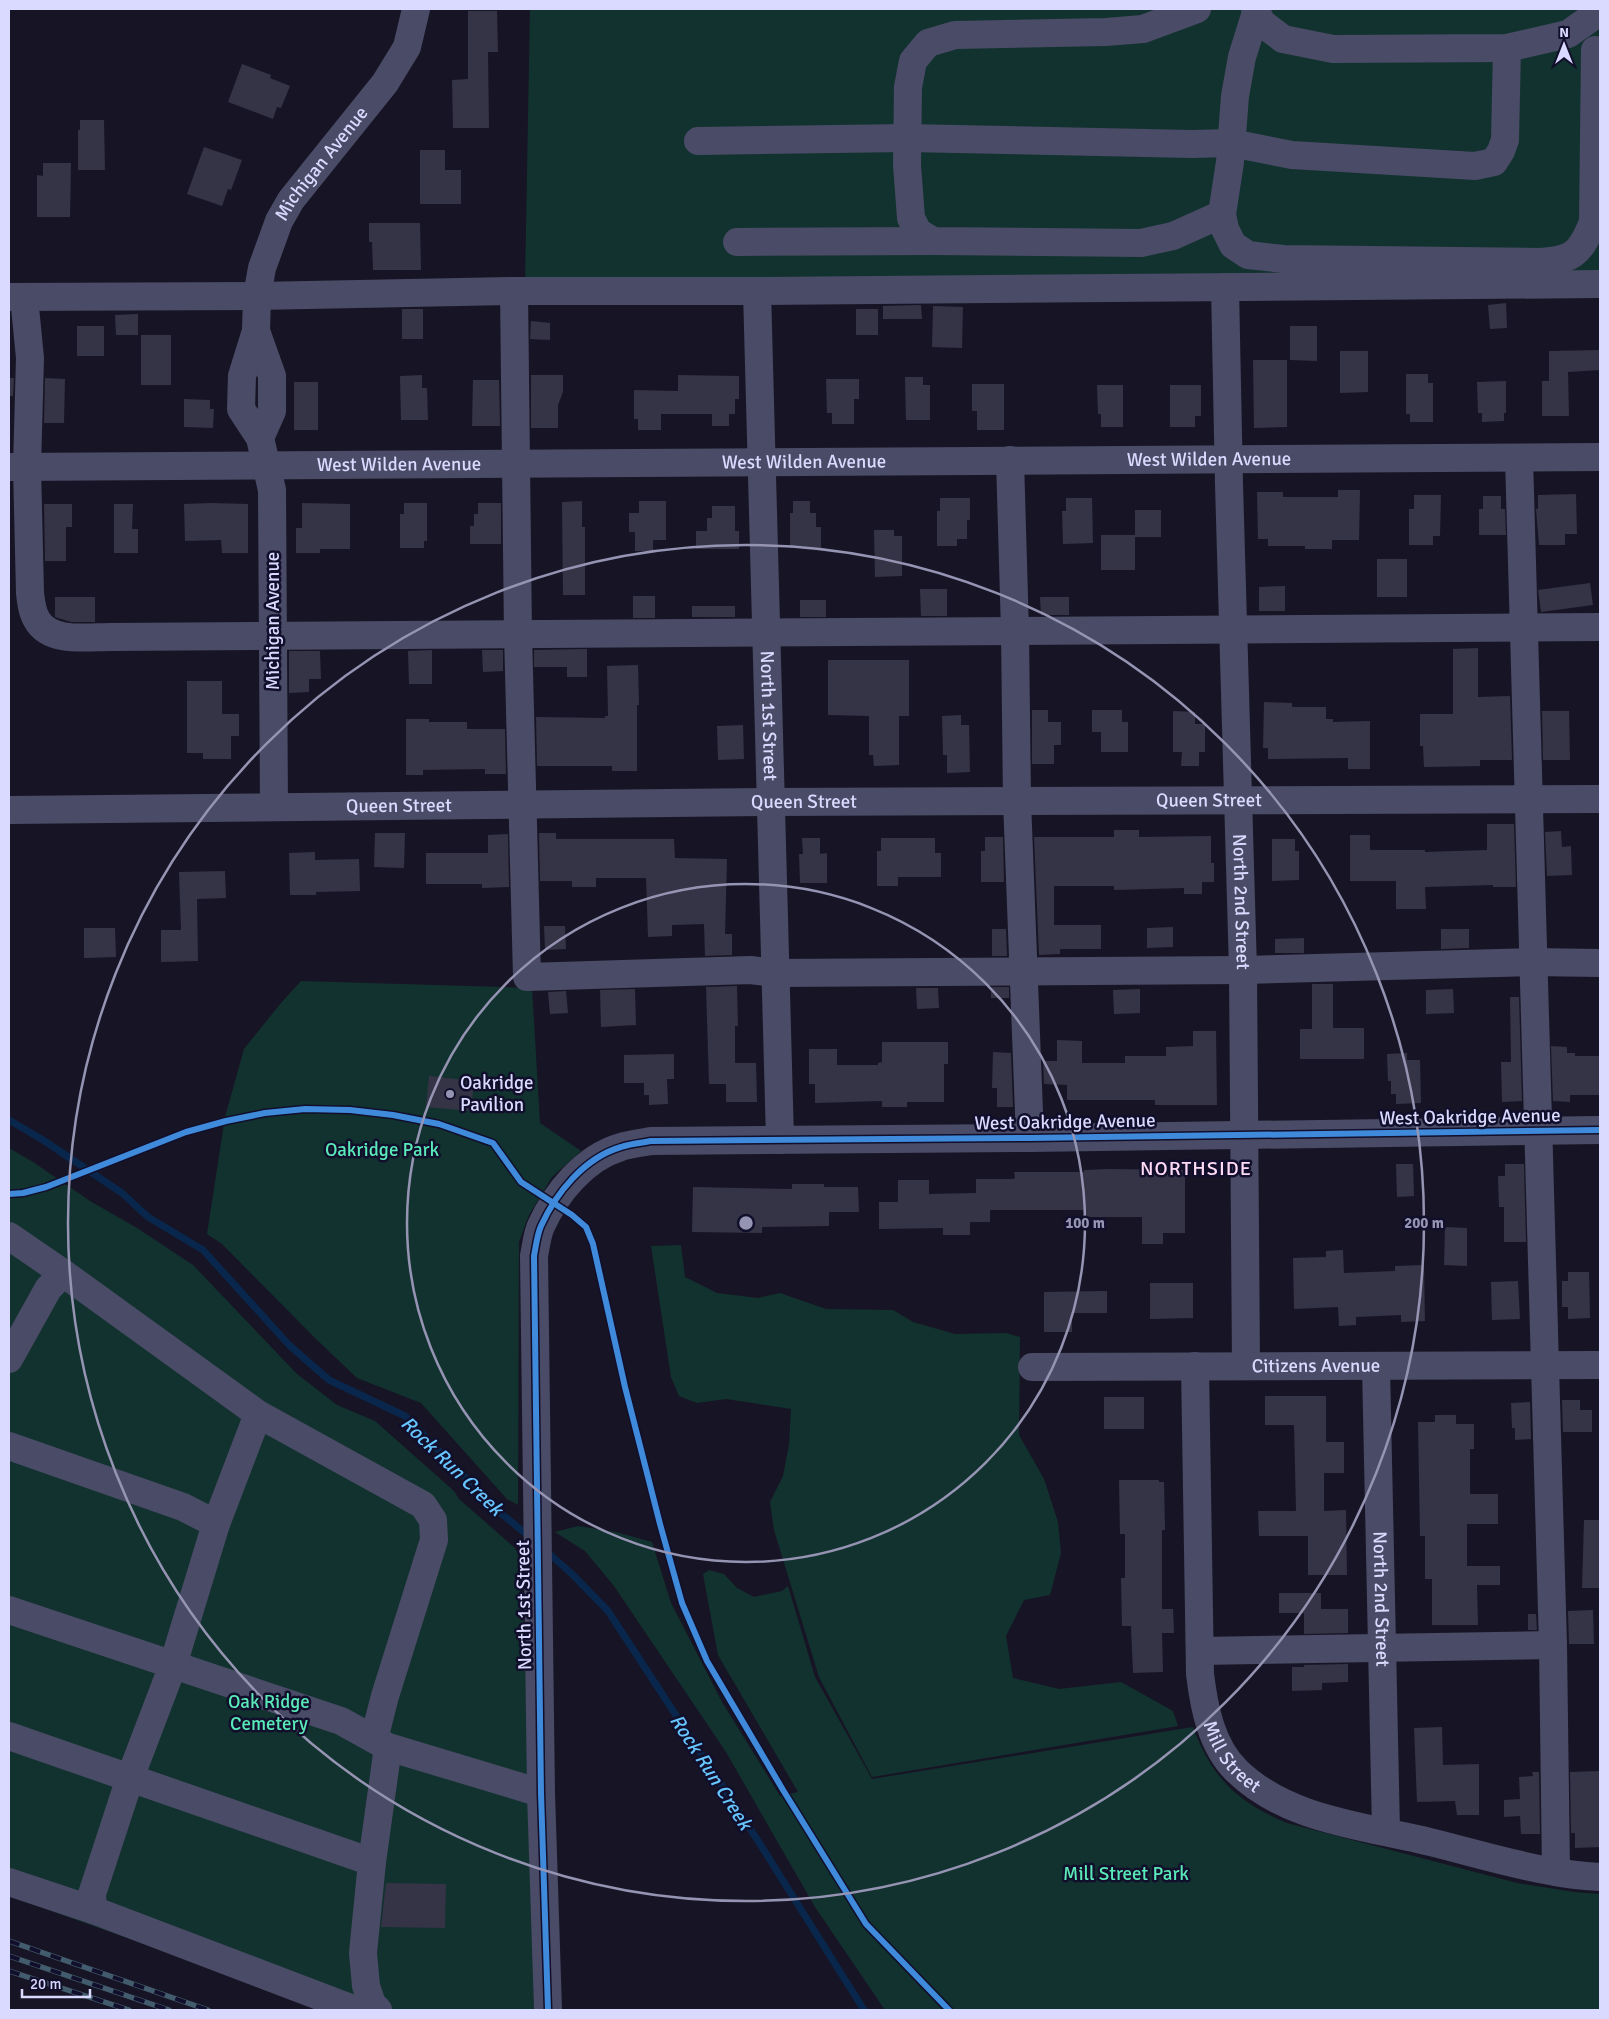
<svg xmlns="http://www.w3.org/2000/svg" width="1609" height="2019" font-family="Signika,sans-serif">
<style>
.green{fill:#12322f}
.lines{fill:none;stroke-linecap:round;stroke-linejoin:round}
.stream{stroke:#09274c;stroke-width:7}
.building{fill:#353346}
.minor{stroke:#4a4b66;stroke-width:28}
.rail-casing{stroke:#435c6d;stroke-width:5.5}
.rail{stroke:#110f2b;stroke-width:4;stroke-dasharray:11;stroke-linecap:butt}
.cycleway-casing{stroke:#110f2b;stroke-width:9}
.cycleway{stroke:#408adc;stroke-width:6}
.ring{fill:none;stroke:#9694b3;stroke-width:2.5}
.poi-dot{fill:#9694b3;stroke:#110f2b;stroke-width:2}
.labels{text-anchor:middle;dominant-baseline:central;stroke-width:5;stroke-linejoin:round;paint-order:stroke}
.street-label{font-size:19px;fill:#dad9ff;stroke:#110f2b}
.poi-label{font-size:19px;fill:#dad9ff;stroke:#110f2b;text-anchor:start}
.park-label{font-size:19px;fill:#5aeab9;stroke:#110f2b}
.neighbourhood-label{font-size:20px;letter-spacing:1px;fill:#ffdbf5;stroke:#110f2b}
.water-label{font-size:20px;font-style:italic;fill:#67c5ff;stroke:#110f2b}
.centre{fill:#9694b3;stroke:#110f2b;stroke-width:2.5}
.ring-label{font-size:15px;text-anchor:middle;font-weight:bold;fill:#9694b3;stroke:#110f2b;stroke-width:5;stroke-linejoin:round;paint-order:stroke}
</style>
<rect width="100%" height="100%" fill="#171525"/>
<g class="green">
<polygon points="530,9 1600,9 1600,273 525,283"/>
<polygon points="301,981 532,988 540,1123 581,1151 552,1177 529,1215 519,1242 518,1505 507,1499 421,1403 357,1378 316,1339 222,1244 207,1234 225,1117 244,1049 281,1003"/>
<polygon points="9,1148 33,1162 90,1201 137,1228 193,1265 297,1374 337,1405 375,1421 454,1491 459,1499 515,1548 518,1554 521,1606 527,1640 534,2010 320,2010 192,1961 9,1896"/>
<polygon points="681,1245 685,1277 717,1293 758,1298 780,1293 826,1309 893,1310 913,1322 955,1334 1006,1333 1020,1337 1019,1435 1044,1479 1058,1522 1061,1553 1050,1595 1024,1600 1006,1636 1013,1678 1059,1689 1121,1682 1173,1711 1178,1726 872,1777 819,1677 774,1530 770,1502 783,1476 789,1445 791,1409 726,1399 697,1403 679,1396 671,1377 651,1246"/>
<path d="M578 1526 616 1532 652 1542 671 1603 722 1702 780 1796 798 1792 718 1655 703 1574 709 1570 724 1574 737 1588 754 1597 782 1591 788 1586 815 1677 872 1779 1193 1727C1212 1778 1237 1802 1287 1823L1517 1883 1574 1892 1600 1894V2010H885L815 1907 726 1752 614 1586 585 1551 555 1532Z"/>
</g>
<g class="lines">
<g class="stream">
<polyline points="9,1120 43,1140 122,1193 148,1217 203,1250 289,1345 329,1380 405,1416 497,1510 531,1538"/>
<polyline points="545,1550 573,1575 608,1611 760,1844 864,2010"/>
</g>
</g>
<g class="building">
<polygon points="468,11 497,11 498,52 488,52 489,128 453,128 452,80 468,79"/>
<polygon points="242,64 271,75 270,78 290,86 281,108 277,107 273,119 228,102"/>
<polygon points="80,120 104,120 105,170 78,170 78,130 80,130"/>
<polygon points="204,147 242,160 231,190 228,189 222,206 187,194"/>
<polygon points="420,150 445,150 445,170 461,170 461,204 420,204"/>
<polygon points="43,163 71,163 70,217 37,217 37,175 43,176"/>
<polygon points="369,223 420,223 421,270 373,270 372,242 369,242"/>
<polygon points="1506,303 1507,328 1490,329 1488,305"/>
<polygon points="921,305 922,319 883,319 883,306"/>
<polygon points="933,306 963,307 962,348 932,347"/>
<rect x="402" y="309" width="21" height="30"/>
<rect x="856" y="309" width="22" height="26"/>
<polygon points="138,314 138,335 116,335 115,315"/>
<polygon points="531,321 550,323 550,340 530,339"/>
<rect x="77" y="326" width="27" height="30"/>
<polygon points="1290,326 1317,326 1317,361 1290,360"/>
<rect x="141" y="335" width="30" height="50"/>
<polygon points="1600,350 1600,370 1568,372 1569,416 1542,416 1542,381 1549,381 1549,351"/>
<polygon points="1340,351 1368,351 1368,392 1340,393"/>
<polygon points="1253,360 1287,360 1287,427 1254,428"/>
<polygon points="1406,374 1428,374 1428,383 1433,383 1433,422 1410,422 1410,414 1406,414"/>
<polygon points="422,375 422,388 427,388 428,420 401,420 400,376"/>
<polygon points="531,375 563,375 563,392 558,405 558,428 531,428"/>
<polygon points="678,375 739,376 739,399 735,399 735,414 729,414 729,426 712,426 712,414 661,414 661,430 638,430 638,419 634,419 634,390 678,391"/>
<polygon points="905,377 923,377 923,385 930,385 930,420 906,420"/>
<polygon points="9,378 14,378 13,396 9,396"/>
<polygon points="45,378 65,379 64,423 44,423"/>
<polygon points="826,379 859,379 859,399 854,399 854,424 832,424 832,413 827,413"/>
<polygon points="473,380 499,380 500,426 472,426"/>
<polygon points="1506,381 1506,413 1504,413 1504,421 1482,422 1482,413 1478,413 1477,382"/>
<rect x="294" y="382" width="24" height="48"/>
<polygon points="972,384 1004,384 1004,430 977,430 977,411 972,411"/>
<polygon points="1097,385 1123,385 1123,427 1101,427 1101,414 1098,414"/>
<polygon points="1170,385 1201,385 1201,416 1195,416 1195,427 1170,427"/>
<polygon points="184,399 210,400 210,409 214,409 213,428 184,427"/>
<polygon points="1338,490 1360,490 1359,540 1332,540 1332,549 1305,549 1305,546 1268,546 1268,539 1258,539 1257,492 1283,492 1283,497 1338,497"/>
<polygon points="1576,494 1577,534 1565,534 1565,545 1539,545 1536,509 1538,509 1538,495"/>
<polygon points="1414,495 1441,495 1440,536 1433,536 1433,545 1409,545 1409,509 1414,509"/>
<polygon points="1483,496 1501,496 1501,509 1505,509 1506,535 1479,535 1479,509 1483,509"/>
<polygon points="940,498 970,498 970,520 967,520 967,539 957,539 957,546 937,546 937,511 940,511"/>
<polygon points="1066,498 1092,498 1093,543 1063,544 1062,511 1066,511"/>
<polygon points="582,501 582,527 585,527 585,595 563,595 562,502"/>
<polygon points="639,501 666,501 666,540 653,540 653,551 635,551 635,532 629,532 629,513 639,513"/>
<polygon points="793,501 810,501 810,513 816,513 816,527 821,527 821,548 790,548 790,513 793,513"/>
<polygon points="211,503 248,504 248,553 222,553 221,540 185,541 184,504"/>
<polygon points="302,503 350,504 350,549 320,549 320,553 296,553 296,528 302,528"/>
<polygon points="404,503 427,503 427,541 424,541 424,548 400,548 400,514 404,514"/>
<polygon points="478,503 501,503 501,544 470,544 470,526 474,526 474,514 478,514"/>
<polygon points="44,504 72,504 72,527 66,527 66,561 45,561"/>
<polygon points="114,504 133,504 132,529 138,529 138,553 114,553"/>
<polygon points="712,506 735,506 735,531 739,531 739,549 696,549 696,531 707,531 707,518 712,518"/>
<polygon points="1135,510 1161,510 1161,537 1135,537 1135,570 1101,570 1101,535 1135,535"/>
<polygon points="874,530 894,530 894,536 902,536 902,576 875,577"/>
<rect x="1377" y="559" width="30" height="38"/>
<polygon points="1590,583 1593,605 1541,612 1538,590"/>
<polygon points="1285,586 1285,611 1259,611 1259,587"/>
<polygon points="920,589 947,589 947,616 921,616"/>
<rect x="633" y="596" width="22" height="22"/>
<polygon points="55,597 95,597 95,622 71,622 58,618 55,617"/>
<polygon points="1040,597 1069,597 1069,615 1041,615"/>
<rect x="800" y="600" width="26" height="17"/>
<rect x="692" y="606" width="43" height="11"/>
<polygon points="1478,648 1478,697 1510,696 1512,760 1480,760 1480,766 1424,767 1423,746 1420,746 1420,714 1453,714 1453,649"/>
<polygon points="587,649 587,677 567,677 567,667 534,667 534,650"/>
<polygon points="432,650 432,684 409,684 408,651"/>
<polygon points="482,650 503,650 503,671 483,672"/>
<polygon points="289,651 320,651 321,679 309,679 309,692 289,693"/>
<polygon points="828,660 909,660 909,716 899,716 899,765 874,766 873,755 869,755 869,716 828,715"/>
<polygon points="638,665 639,705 637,705 637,771 612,771 612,766 537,766 536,717 605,718 605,716 608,716 607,666"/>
<polygon points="187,681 222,681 222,714 239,714 239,736 231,736 231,759 203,759 203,753 187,753"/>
<polygon points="1264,702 1292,703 1292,707 1326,707 1326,719 1333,719 1333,722 1370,721 1370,769 1348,769 1348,758 1268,759 1268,748 1263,748"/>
<polygon points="1032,710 1048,710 1048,722 1061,722 1061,745 1054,745 1054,764 1032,764"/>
<polygon points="1092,710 1122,710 1122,722 1128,722 1128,752 1101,752 1101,732 1092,732"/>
<polygon points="1173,711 1195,712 1195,724 1205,724 1205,752 1199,752 1199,766 1181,766 1182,752 1173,752"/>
<polygon points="1542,711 1569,711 1570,760 1543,760"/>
<polygon points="961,715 961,725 969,725 970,772 947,773 947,755 943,755 942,716"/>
<polygon points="406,719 429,719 429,722 467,722 467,729 505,729 506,774 485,774 485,769 423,770 423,775 406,775"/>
<polygon points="743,725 744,759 718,760 717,726"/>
<polygon points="1487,824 1514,824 1516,887 1493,887 1493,885 1425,887 1426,909 1396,909 1396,881 1350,881 1350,835 1370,835 1370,850 1425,850 1425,852 1487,850"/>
<polygon points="1114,830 1139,830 1139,837 1211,836 1211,863 1214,863 1214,882 1202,882 1202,894 1184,894 1184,888 1114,890 1114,886 1054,886 1054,925 1101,925 1101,949 1060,949 1060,954 1039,955 1034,837 1114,837"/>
<polygon points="1561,831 1562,847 1571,846 1572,875 1547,876 1545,832"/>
<polygon points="375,833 405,833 404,868 374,867"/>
<polygon points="539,833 556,833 556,839 674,839 675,858 727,859 725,934 732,934 732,955 705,956 704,924 672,925 672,936 648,937 646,878 596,878 596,887 572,887 572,881 540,881"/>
<polygon points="508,834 509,887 482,888 482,884 426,884 426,853 488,853 488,835"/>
<polygon points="985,837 1003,837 1004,882 981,882 981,851 985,851"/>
<polygon points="802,838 820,838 820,854 827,853 827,883 800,883 799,854 803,854"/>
<polygon points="881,838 935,838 935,853 941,853 941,877 898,877 898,886 877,886 877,851 881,851"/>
<polygon points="1272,839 1295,839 1295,851 1299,851 1299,880 1272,881"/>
<polygon points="315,852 315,860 359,859 360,891 316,892 316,895 290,895 289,853"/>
<polygon points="225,871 226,898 197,899 198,961 161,962 161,930 181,930 179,872"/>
<polygon points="544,926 565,926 566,949 545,950"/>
<polygon points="1173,927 1173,947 1147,948 1147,928"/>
<polygon points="84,928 115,928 116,957 84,958"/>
<polygon points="992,929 1006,929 1007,956 992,956"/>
<polygon points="1441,929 1469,929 1469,948 1441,949"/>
<polygon points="1304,938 1304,953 1275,953 1275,939"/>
<polygon points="1312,984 1333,984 1333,1028 1364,1028 1364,1059 1300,1059 1300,1029 1312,1029"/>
<polygon points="737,986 738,1026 735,1026 735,1063 756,1063 757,1102 726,1102 726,1084 709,1084 706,987"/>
<rect x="991" y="987" width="18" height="11"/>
<polygon points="916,988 938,988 939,1008 917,1009"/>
<polygon points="635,989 636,1025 601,1027 600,990"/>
<polygon points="1140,989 1140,1013 1114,1014 1113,990"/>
<polygon points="1453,989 1454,1013 1426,1014 1426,990"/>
<polygon points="566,991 568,1013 550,1014 548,992"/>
<polygon points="1510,997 1519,997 1522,1101 1502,1102 1501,1062 1511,1062"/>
<polygon points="1193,1031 1216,1031 1217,1105 1155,1105 1155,1100 1067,1100 1067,1085 1044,1084 1043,1061 1057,1061 1057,1040 1082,1041 1082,1063 1125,1063 1125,1056 1166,1056 1166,1047 1193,1046"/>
<polygon points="882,1042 948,1042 948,1064 944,1064 944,1102 907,1102 907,1107 882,1107 882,1101 815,1103 815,1084 809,1084 809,1049 837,1049 837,1065 878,1065 878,1063 882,1062"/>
<polygon points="1551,1046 1567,1047 1567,1053 1575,1053 1575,1056 1600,1056 1600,1095 1570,1095 1570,1102 1553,1101"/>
<polygon points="993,1052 1011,1053 1013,1107 997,1107 997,1088 992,1088"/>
<polygon points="1407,1053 1407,1060 1420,1060 1421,1103 1396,1104 1396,1094 1391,1094 1391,1081 1388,1081 1387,1054"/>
<polygon points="674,1054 674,1079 667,1079 668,1104 649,1105 649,1095 644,1095 644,1083 624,1083 624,1055"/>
<polygon points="429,1076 474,1081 471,1111 426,1107"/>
<polygon points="1396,1164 1413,1164 1414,1196 1397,1197"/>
<polygon points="1505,1164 1524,1164 1526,1242 1504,1242 1504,1207 1499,1207 1498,1176 1505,1176"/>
<polygon points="1109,1169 1185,1170 1185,1233 1163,1233 1163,1244 1142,1244 1142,1217 1085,1217 1084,1210 990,1210 990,1222 970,1222 970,1235 943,1235 943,1228 879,1229 879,1202 898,1202 898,1180 929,1180 929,1194 976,1193 976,1179 1013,1179 1015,1178 1014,1172 1084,1172 1084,1170"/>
<polygon points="792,1184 824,1184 824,1187 858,1187 859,1212 829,1212 829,1226 762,1227 762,1233 692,1232 693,1187 792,1189"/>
<polygon points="1445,1227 1467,1228 1467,1266 1444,1265"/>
<polygon points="1343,1250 1344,1273 1395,1271 1395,1266 1424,1265 1425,1321 1401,1322 1401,1315 1356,1317 1356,1325 1339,1326 1338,1307 1294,1309 1293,1258 1326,1257 1326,1251"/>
<polygon points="1568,1272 1589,1272 1590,1318 1568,1319 1568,1307 1562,1307 1562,1281 1568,1281"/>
<polygon points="1518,1281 1520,1319 1492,1320 1491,1282"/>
<polygon points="1150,1283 1193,1283 1193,1318 1150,1319"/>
<polygon points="1107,1291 1107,1313 1072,1313 1072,1332 1044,1332 1044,1292"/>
<polygon points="1265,1396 1326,1396 1326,1442 1344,1442 1344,1473 1324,1473 1324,1511 1346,1510 1347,1575 1308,1575 1308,1536 1259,1536 1258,1511 1296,1511 1294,1425 1265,1425"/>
<rect x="1104" y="1397" width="40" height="32"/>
<polygon points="1562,1400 1580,1400 1580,1410 1592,1410 1592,1432 1563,1432"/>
<polygon points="1530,1402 1531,1439 1515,1440 1515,1428 1512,1428 1511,1403"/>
<polygon points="1435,1415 1456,1415 1456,1424 1474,1424 1474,1449 1470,1449 1470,1494 1498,1494 1498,1524 1467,1524 1467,1566 1500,1566 1500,1585 1477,1585 1478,1625 1432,1625 1432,1579 1425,1579 1425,1536 1420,1536 1418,1422 1435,1422"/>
<polygon points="1119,1480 1159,1480 1159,1482 1164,1482 1165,1530 1162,1530 1162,1609 1173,1609 1174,1633 1162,1633 1163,1672 1133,1673 1131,1626 1122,1626 1121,1578 1125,1578 1125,1534 1120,1534"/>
<polygon points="1584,1520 1600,1520 1600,1588 1582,1588"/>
<polygon points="1279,1593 1321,1593 1321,1609 1348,1609 1348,1633 1304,1634 1304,1613 1279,1613"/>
<polygon points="1593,1610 1594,1644 1569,1644 1568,1611"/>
<polygon points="1528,1614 1536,1614 1537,1630 1528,1630"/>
<polygon points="1348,1664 1348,1682 1322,1683 1322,1690 1292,1691 1292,1667 1304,1667 1304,1665"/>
<polygon points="1442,1727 1443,1765 1479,1764 1479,1815 1457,1815 1455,1801 1417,1802 1414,1728"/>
<polygon points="1600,1771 1600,1847 1575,1848 1575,1833 1571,1833 1570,1772"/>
<polygon points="1532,1772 1539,1772 1540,1834 1521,1834 1520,1816 1504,1817 1504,1800 1520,1799 1519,1777 1533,1776"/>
<polygon points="386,1883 446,1884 445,1928 381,1927"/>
</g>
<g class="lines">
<g class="minor">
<polyline points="1197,9 1143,29 1106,32 955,35 928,43 913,61 908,87 907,165 911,218 918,232 933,241 1141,243 1173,236 1222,214"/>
<polyline points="1255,9 1262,23 1283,39 1333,49 1507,48 1568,34 1595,15 1599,9"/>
<path d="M1257 9 1242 57 1235 96 1230 162 1222 214 1225 229 1233 245 1248 255 1283 259 1538 262C1572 260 1580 255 1593 222L1595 50"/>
<polyline points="698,141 907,138 1192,144 1231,143 1292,155 1475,166 1494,162 1501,151 1505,140 1507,48"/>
<polyline points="737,242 933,241"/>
<path id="s1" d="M1225 287 1229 484 1243 970 1246 1366"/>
<polyline points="514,291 518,634 527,977 750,970 775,973 1243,970 1532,962 1600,963"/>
<path id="s2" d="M757 291 780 1140"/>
<polyline points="9,297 257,296 514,291 757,291 1600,284"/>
<path d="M24 297 30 358 27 467 30 593C31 602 32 612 37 620 50 643 87 637 110 637L1600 627"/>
<polyline points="256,331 272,376 272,411 260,438"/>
<polyline points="1519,458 1553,1645 1556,1872"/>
<polyline points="1010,460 1015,631 1017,801 1030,1138"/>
<path id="s3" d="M9 467 1600 457"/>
<path id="s4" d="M274 806 272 490 260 438 241 409 242 376 256 331 257 296 262 268 279 221 291 200 385 83 407 47 416 9"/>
<path id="s5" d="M9 810 771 802 1600 799"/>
<polyline points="9,1236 63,1273 258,1414 423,1505 433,1520 434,1540 385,1696 374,1739"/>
<polyline points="9,1359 48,1289 63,1273"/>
<path id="s6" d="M1195 1366 1200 1674C1204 1707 1211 1746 1237 1771 1287 1820 1365 1826 1430 1842 1471 1852 1513 1865 1555 1872 1570 1875 1585 1876 1600 1877"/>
<path id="s7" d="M1032 1367 1600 1365"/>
<path id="s8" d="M1376 1367 1386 1831"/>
<polyline points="9,1446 183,1507 216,1524"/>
<polyline points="9,1610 341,1721 388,1747 541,1793"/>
<polyline points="1200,1651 1553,1645"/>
<polyline points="9,1736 372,1862"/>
<polyline points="9,1882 93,1910 356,2010"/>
<polyline points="93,1910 92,1894 130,1778 173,1665 216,1524 258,1414"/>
<polyline points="378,2010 372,2004 366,1986 363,1953 372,1862 388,1747"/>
<path d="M548 2010 541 1793 534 1256C536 1246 537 1235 541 1226 556 1193 584 1158 621 1147 630 1144 641 1143 651 1141L1030 1138 1600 1130"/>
</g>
<defs>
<g id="rail">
<polyline points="9,1941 208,2010"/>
<polyline points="9,1956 169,2010"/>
<polyline points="9,1971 129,2010"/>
</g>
</defs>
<use href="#rail" class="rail-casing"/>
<use href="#rail" class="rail"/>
<defs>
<g id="cycleway">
<polyline points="9,1194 23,1193 46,1187 186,1132 226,1121 265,1113 305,1109 350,1110 393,1115 439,1124 493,1143 521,1182 572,1215 586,1227 593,1244 625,1387 660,1524 682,1603 707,1661 783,1790 866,1924 949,2010"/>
<path d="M548 2010 541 1793 534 1256C536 1246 537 1235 541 1226 556 1193 584 1158 621 1147 630 1144 641 1143 651 1141L1030 1138 1600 1130"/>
</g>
</defs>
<use href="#cycleway" class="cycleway-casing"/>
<use href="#cycleway" class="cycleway"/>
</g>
<g class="ring">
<circle cx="746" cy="1223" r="339"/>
<circle cx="746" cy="1223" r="678"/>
</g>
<circle class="poi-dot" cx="450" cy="1094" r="5"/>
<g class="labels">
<g class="street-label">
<text stroke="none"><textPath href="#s4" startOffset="669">Michigan Avenue</textPath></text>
<text stroke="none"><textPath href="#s3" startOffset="1200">West Wilden Avenue</textPath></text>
<text stroke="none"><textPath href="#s3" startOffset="795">West Wilden Avenue</textPath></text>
<text stroke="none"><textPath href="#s3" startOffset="390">West Wilden Avenue</textPath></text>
<text transform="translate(273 621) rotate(-90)">Michigan Avenue</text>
<text stroke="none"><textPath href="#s2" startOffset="425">North 1st Street</textPath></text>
<text stroke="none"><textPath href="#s5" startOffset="1200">Queen Street</textPath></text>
<text stroke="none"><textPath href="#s5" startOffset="795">Queen Street</textPath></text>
<text stroke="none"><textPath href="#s5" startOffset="390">Queen Street</textPath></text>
<text stroke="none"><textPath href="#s1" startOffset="615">North 2nd Street</textPath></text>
<text transform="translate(1470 1117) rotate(-1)">West Oakridge Avenue</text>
<text transform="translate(1065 1122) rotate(-1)">West Oakridge Avenue</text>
<text stroke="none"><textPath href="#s7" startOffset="284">Citizens Avenue</textPath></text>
<text stroke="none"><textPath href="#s8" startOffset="232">North 2nd Street</textPath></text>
<text transform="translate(524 1605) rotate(-91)">North 1st Street</text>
<text stroke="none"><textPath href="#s6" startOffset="399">Mill Street</textPath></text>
</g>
<g class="poi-label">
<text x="460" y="1083">Oakridge<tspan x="460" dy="22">Pavilion</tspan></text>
</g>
<g class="park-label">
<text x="382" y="1150">Oakridge Park</text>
<text x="269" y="1702">Oak Ridge<tspan x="269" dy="22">Cemetery</tspan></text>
<text x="1126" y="1874">Mill Street Park</text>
</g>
<g class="neighbourhood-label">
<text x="1196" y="1168">NORTHSIDE</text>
</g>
<g class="water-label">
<text transform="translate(452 1466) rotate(44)">Rock Run Creek</text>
<text transform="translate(711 1772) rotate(57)">Rock Run Creek</text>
</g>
</g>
<circle cx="746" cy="1223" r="8" class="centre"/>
<g class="ring-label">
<text x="1085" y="1228">100 m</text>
<text x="1424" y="1228">200 m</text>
</g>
<rect width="1609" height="2019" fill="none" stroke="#dad9ff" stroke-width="20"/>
<g transform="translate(1564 45)" stroke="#110f2b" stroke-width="4" paint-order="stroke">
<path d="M0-4L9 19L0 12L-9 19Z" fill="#dad9ff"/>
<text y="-8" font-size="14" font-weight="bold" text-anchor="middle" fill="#dad9ff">N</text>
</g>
<path d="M22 1989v8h68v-8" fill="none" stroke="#dad9ff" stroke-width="2.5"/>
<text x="30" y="1989" font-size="15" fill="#dad9ff" stroke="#110f2b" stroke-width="4" paint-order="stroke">20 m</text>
</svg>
